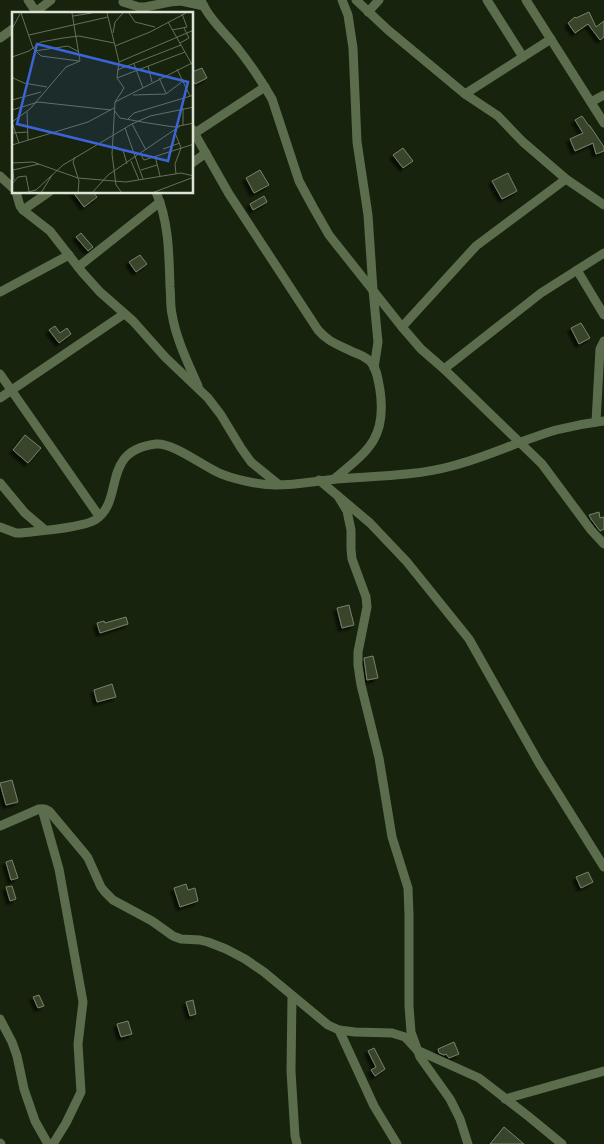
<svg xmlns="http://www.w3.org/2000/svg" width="604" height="1144" font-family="'Nunito Sans',sans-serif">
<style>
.building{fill:#37442c;stroke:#76846a;filter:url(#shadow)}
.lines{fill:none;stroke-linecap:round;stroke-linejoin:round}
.street{stroke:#5c6d4d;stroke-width:9}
.inset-road{fill:none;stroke:#66705d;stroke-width:1}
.view{fill:#3a64d8;fill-opacity:0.15;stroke:#3a64d8;stroke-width:2.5}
.inset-edge{fill:none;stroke:#dce4d6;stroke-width:2.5}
</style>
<defs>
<filter id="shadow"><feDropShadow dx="-3.5" dy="3.5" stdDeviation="1" flood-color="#0009"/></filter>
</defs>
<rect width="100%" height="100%" fill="#17230d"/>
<g class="building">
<polygon points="589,12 596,27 604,21 604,37 600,40 588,24 575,33 568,23 575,17 576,18"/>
<polygon points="202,68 207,78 195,84 192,79 192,72"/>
<polygon points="582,116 589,126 590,126 604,147 604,151 596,154 593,143 575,151 570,139 583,133 575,120"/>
<polygon points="403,148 413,161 403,168 393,155"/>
<polygon points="260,170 269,185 254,193 246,178"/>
<polygon points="508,173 517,191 502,199 492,181"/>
<polygon points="73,192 93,192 97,197 84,207"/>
<polygon points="264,196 267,202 253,210 250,204"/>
<polygon points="81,233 93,247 88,251 76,237"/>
<polygon points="140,255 147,264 136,272 129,262"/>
<polygon points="581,323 590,338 579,344 571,328"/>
<polygon points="55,326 60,333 67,328 71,334 59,343 49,330"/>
<polygon points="25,435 41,448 28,463 13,450"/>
<polygon points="599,512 600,518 604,517 604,529 600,531 591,519 589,515"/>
<polygon points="349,605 354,625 342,628 337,608"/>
<polygon points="126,617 128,624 100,633 97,623 104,621 105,623"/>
<polygon points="373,656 378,678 367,680 364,658"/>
<polygon points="112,684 116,697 97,702 94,690"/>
<polygon points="12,780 18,802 6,805 0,783"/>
<polygon points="12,860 18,878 11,880 6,862"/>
<polygon points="588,872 593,882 581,888 576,877"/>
<polygon points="186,884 188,890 195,888 198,901 180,907 174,888"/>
<polygon points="12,886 16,899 10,901 6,887"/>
<polygon points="39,995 44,1006 38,1008 33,997"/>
<polygon points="193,1000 196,1014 190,1016 186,1002"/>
<polygon points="128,1021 132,1034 121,1037 117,1024"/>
<polygon points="454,1042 459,1054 449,1058 446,1054 444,1055 439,1053 438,1049"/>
<polygon points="374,1048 385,1069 375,1076 371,1070 376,1067 368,1051"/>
<polygon points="504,1127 524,1144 490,1144"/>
</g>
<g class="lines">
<g class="street">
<polyline points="28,0 36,12"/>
<path d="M201 0C208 18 227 35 239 50 251 65 262 82 272 99L299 181 313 207 329 235 402 327 421 349 444 369 542 464 591 530 604 544"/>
<polyline points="342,0 348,15 353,48 357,142 368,215 373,290 378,342 374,368"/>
<polyline points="356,0 388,30 465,94 498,116 523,142 566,179 604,205"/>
<polyline points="487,0 523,57"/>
<polyline points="526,0 604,123"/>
<polyline points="123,2 139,7 145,7 170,2 181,1 204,6"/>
<polyline points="368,12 379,0"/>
<polyline points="33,14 51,0"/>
<polyline points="0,38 14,28"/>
<polyline points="465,94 551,39"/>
<polyline points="591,102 604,95"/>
<path d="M192 129 229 194 318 330C328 342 339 345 353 352 359 354 365 357 370 361 377 368 378 380 380 390 387 438 368 451 334 479"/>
<polyline points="195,133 265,87"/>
<polyline points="192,163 206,153"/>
<polyline points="0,176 14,189"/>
<polyline points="16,192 20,206 23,210 50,231 82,272 100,292 133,321 165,357 208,398 221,415 241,448 251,462 278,484"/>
<path d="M156 192C169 222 169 255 170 287 171 296 170 305 172 314 176 339 188 363 198 386"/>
<polyline points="23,210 49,192"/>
<polyline points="78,267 160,202"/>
<polyline points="577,270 604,315"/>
<polyline points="0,292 69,255"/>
<polyline points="402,327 476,246 566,179"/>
<polyline points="444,369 541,293 604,253"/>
<polyline points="0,374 99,516"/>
<polyline points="0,398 124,314"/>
<polyline points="596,422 600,349 604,341"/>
<polyline points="319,480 370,523 407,562 469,639 539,763 604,867"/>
<polyline points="0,483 25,513 45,530"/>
<polyline points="338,496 347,511 351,530 351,549 352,559 366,597 367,607 358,652 358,665 361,685 379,758 392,837 408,888 409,915 409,1006 411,1032 420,1057 450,1099 460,1119 468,1144"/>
<path d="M0 527 16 533H21C37 531 82 528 95 520 126 500 99 451 156 444 171 442 202 465 217 472 231 479 260 485 276 485 296 485 316 481 336 479 374 476 416 476 452 466 488 457 521 440 556 430 572 426 588 423 604 421"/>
<polyline points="42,809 59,869 83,1002 78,1044 81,1092 66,1123 53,1144"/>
<polyline points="0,826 39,809 45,809 49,811 85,854 88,858 101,887 105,892 113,900 152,921 173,936 181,939 200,940 208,942 226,949 245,959 264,972 328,1025 339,1030 355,1032 392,1033 405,1037 417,1050 479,1078 528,1116 562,1144"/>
<polyline points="292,996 291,1071 295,1136 297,1144"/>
<polyline points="0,1019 12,1042 17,1056 24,1089 35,1121 48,1144"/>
<polyline points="339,1030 374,1106 397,1144"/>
<polyline points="505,1099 604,1071"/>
<polyline points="0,1143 1,1144"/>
</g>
</g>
<g transform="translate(12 12)">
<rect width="181" height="181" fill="#17230d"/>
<path class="inset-road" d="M9 1 21 36 29 44 67 49M60 1 68 49M95 1 107 50 105 66M117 1 123 10 143 15M61 4 80 1M156 10 182 56M0 17 8 2M160 18 175 15 170 2M101 21 103 10 111 1M17 23 96 5M168 31 177 26 172 16M103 34 138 20 174 1M23 39 56 34 67 40M0 45 17 39 29 30 51 26 67 24 102 31M107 50 182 18M122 52 131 76M136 54 140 70M165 57 178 84M105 58 169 33M0 61 1 66 12 71 35 75M105 66 112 76 103 90 100 142 104 173 110 181M105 66 173 40M147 66 154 81M121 83 154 82 171 69M0 88 29 80M103 90 182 50M0 98 26 90 99 98M102 98 108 106 136 111 162 115 182 111M15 100 16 128M116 107 122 101 182 83M0 110 18 97 54 55 68 49M0 110 7 131M120 112 134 138M171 113V96M113 116 131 167M162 118 169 136 163 152 164 162M0 121 16 120M0 133 76 110 102 96M101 134 111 138 115 152M151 137 168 131M129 143 132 148 182 132M143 144 148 164M63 145 61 150 67 169 66 181M119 149 127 168M0 151 21 150 66 166 114 170 169 161 182 164M0 151 2 168M1 158 27 152M129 158 145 153M0 172 6 165 14 164 17 179M12 181 24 178 51 153 120 112 138 104 182 95M29 181 40 163M80 181 96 163 168 114M140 181 182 165"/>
<path class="view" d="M25 32 176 70 156 149 5 112Z"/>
<rect width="181" height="181" class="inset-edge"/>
</g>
</svg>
